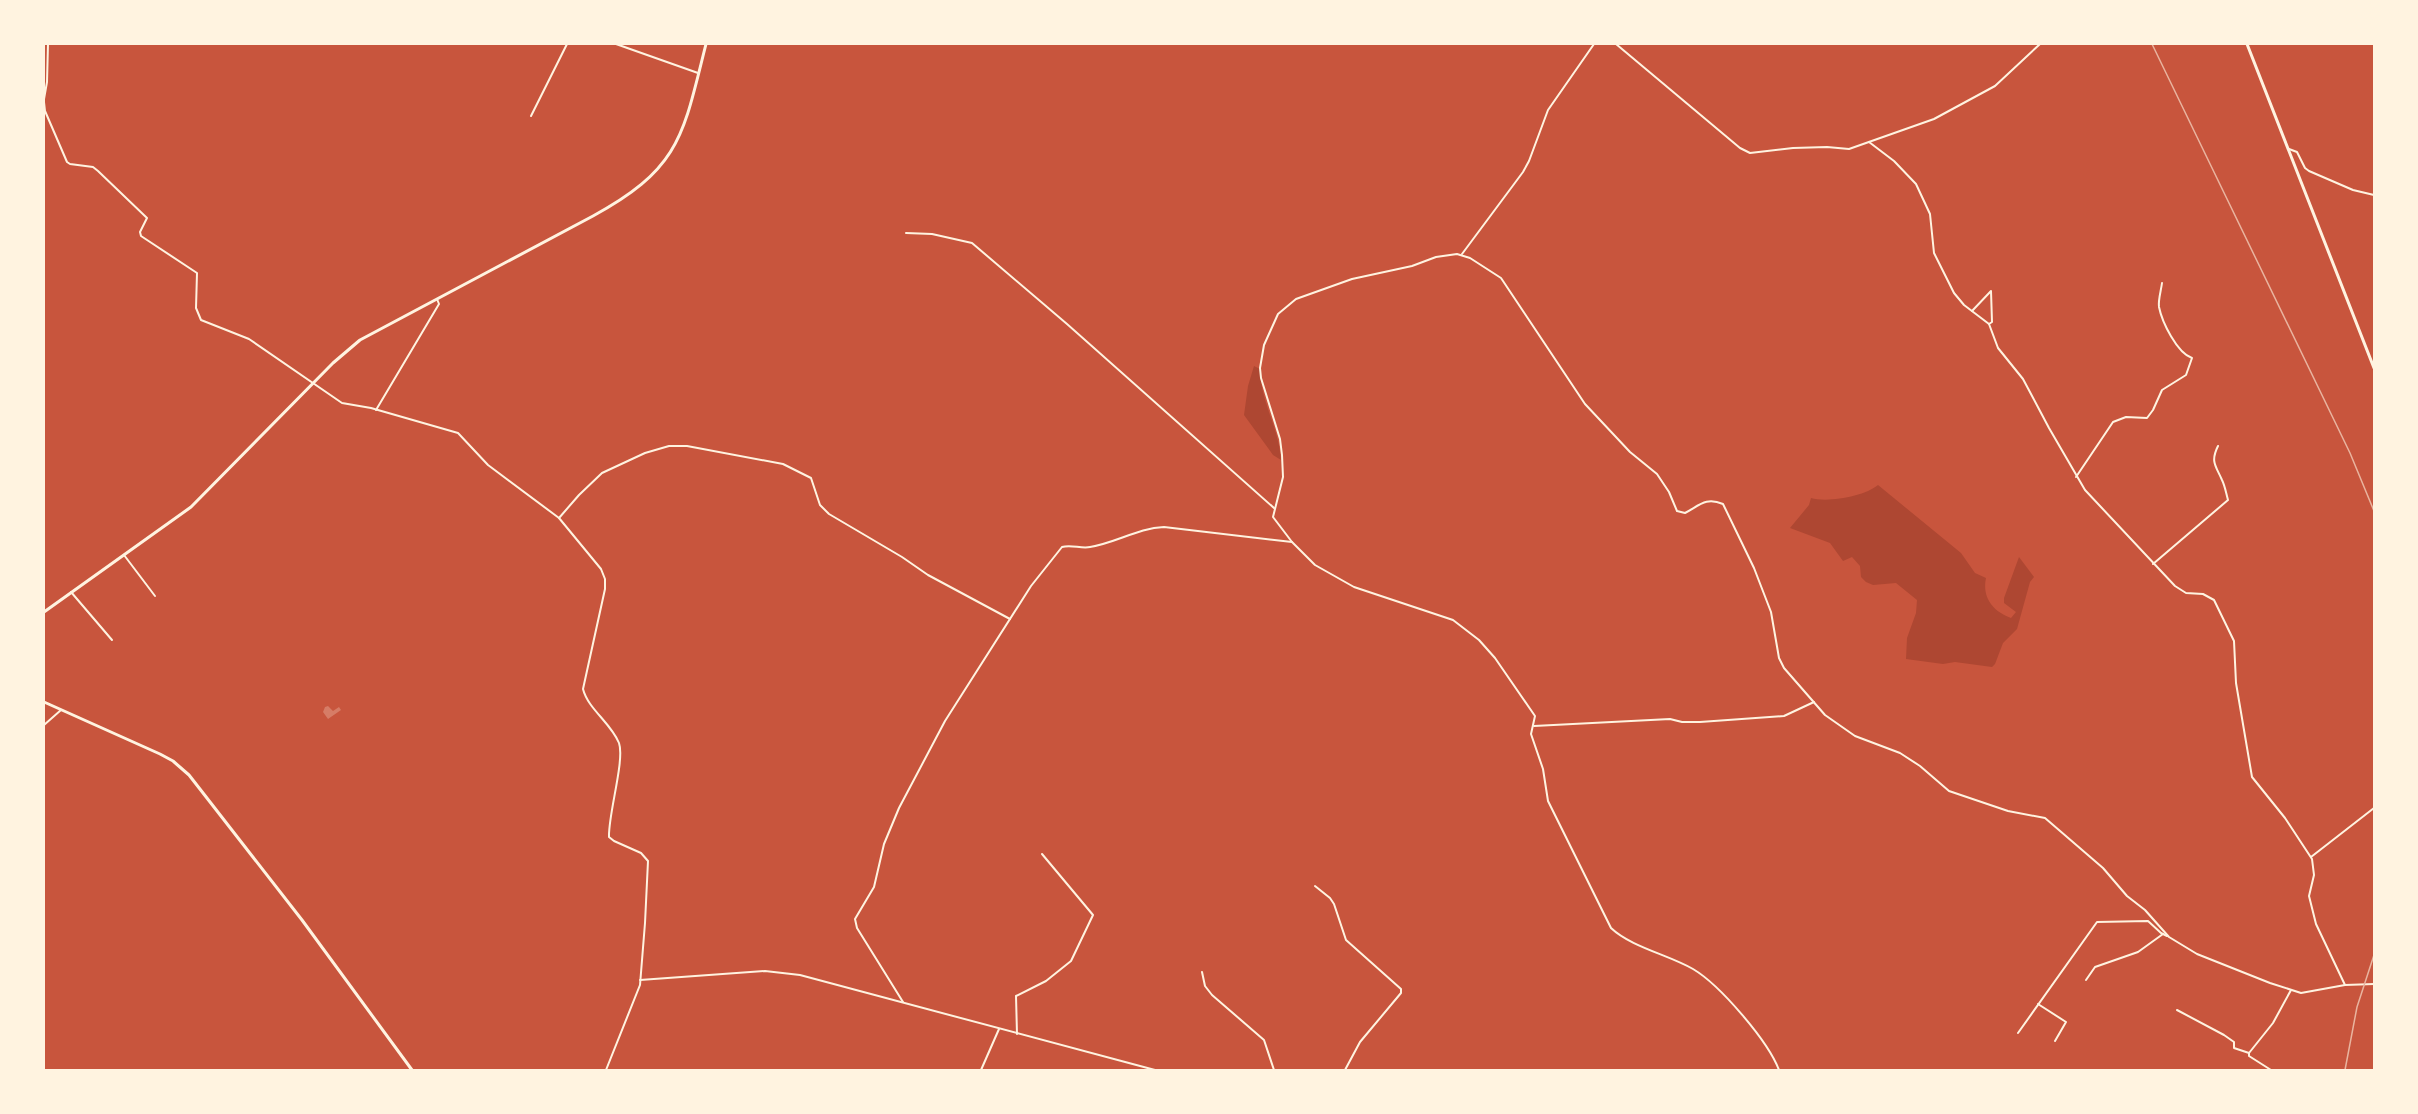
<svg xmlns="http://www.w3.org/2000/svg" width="2418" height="1114" font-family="Inter,sans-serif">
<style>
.green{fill:#ae4732}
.building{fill:#d67c66}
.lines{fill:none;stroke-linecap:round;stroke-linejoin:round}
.minor{stroke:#fff3e0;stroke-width:2}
.secondary{stroke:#fff3e0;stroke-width:3}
.rail{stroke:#e9b49f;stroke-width:1.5}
</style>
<rect width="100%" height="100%" fill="#c8553d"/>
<g class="green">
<path d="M1254 366 1260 369C1260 400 1279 428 1281 460L1273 455 1244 415 1248 386Z"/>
<path d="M1878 485 1961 553 1975 573 1986 578C1982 597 1992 611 2011 618L2016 612 2004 603V598L2019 557 2034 577 2030 582 2017 629 2003 643 1995 664 1992 667 1955 662 1943 664 1906 659 1907 638 1916 613 1917 600 1896 583 1873 585 1866 582 1861 577 1860 566 1852 557 1843 561 1830 543 1790 528 1809 505 1811 498C1828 503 1865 496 1878 485Z"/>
</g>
<polygon class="building" points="328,706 333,711 339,707 341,710 328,719 323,712 325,707"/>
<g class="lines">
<g class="minor">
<polyline points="616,44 698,73"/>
<polyline points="1616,44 1740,148 1750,153 1793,148 1827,147 1849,149 1934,119 1995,86 2040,44"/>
<polyline points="44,99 47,82 48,44"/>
<path d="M44 102 45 111 67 162 70 164 93 167 98 171 147 218 140 232 141 236 197 273 196 308 201 320 249 339 342 403 371 408 458 433 488 465 559 518 601 569 605 579V589L583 689C588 709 611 723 619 743 625 760 608 815 609 837L614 841 641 853 648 861 645 923 640 985 606 1070"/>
<polyline points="531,116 567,44"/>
<polyline points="1869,142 1894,161 1916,184 1930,214 1934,253 1954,293 1964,305 1989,324"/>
<polyline points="2289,149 2297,152 2305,168 2309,171 2353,190 2374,195"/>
<polyline points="906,233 932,234 972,243 1067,324 1274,508"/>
<polyline points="1462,254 1523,172 1529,161 1548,110 1594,44"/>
<polyline points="1972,311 1991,291 1992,322 1989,324 1998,348 2023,379 2049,428 2085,490 2175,586 2186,593 2203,594 2214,600 2234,641 2236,683 2252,777 2285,818 2312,859 2314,875 2309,896 2316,924 2345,985"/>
<polyline points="376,410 439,304 437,299"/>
<path d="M2076 477 2113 422 2126 417 2147 418 2153 410 2162 390 2186 375 2192 358C2177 353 2162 322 2159 307 2158 300 2161 291 2162 283"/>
<polyline points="559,518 579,495 602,473 645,453 669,446 687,446 783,464 811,478 820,505 829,514 902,557 928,575 1010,619"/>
<path d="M1292 542 1273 517 1283 477 1282 455 1280 439 1261 378 1260 368 1264 345 1278 314 1296 299 1352 279 1412 266 1436 257 1457 254 1470 258 1501 278 1585 404 1630 452 1657 474 1669 492 1677 511 1685 513C1700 505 1706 497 1723 504L1754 568 1771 612 1779 658 1784 668 1825 715 1855 736 1900 753 1920 766 1949 791 2008 811 2045 818 2103 868 2127 896 2145 910 2169 937 2197 954 2270 983 2301 993 2345 985 2374 984"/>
<polyline points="124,555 155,596"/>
<path d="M2153 564 2228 500C2226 493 2225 486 2222 480 2216 466 2210 462 2218 446"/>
<polyline points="71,592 112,640"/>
<polyline points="44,725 61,710"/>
<polyline points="1534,726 1670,719 1682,722 1700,722 1784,716 1814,702"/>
<polyline points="2311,857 2374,808"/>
<polyline points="1315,886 1330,898 1334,904 1346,940 1401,989 1401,993 1360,1042 1345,1070"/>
<polyline points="1202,972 1205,986 1212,995 1264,1040 1274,1070"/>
<polyline points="640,980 765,971 800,975 1155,1070"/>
<polyline points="2086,980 2095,967 2138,952 2163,934"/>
<path d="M903 1002 857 928 855 919 874 887 884 844 899 808 945 721 1031 586 1062 547C1071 544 1081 549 1090 547 1116 543 1138 528 1164 527L1292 542 1315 565 1354 587 1453 620 1479 640 1495 658 1535 716 1531 734 1543 769 1548 801 1611 928C1631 947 1669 955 1693 969 1720 985 1768 1041 1779 1070"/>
<polyline points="2038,1004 2066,1022 2055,1041"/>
<polyline points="2177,1010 2224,1035 2234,1042 2234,1048 2249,1053"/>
<polyline points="2018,1033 2097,922 2148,921 2161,933 2167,936"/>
<polyline points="1017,1034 1016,996 1046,981 1071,961 1093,915 1042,854"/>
<polyline points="981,1070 999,1029"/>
<polyline points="2271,1070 2249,1056 2249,1053 2273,1023 2291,990"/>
</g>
<g class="secondary">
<polyline points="2247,44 2374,368"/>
<path d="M44 612 191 507 333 363 360 340 593 216C681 168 683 135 706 44"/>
<polyline points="44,702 160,754 173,761 189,775 302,920 412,1070"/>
</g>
<g class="rail">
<polyline points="2152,44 2350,453 2374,511"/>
<polyline points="2345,1070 2357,1007 2374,955"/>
</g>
</g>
<rect width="2418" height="1114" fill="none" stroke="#fff3e0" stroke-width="90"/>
</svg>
